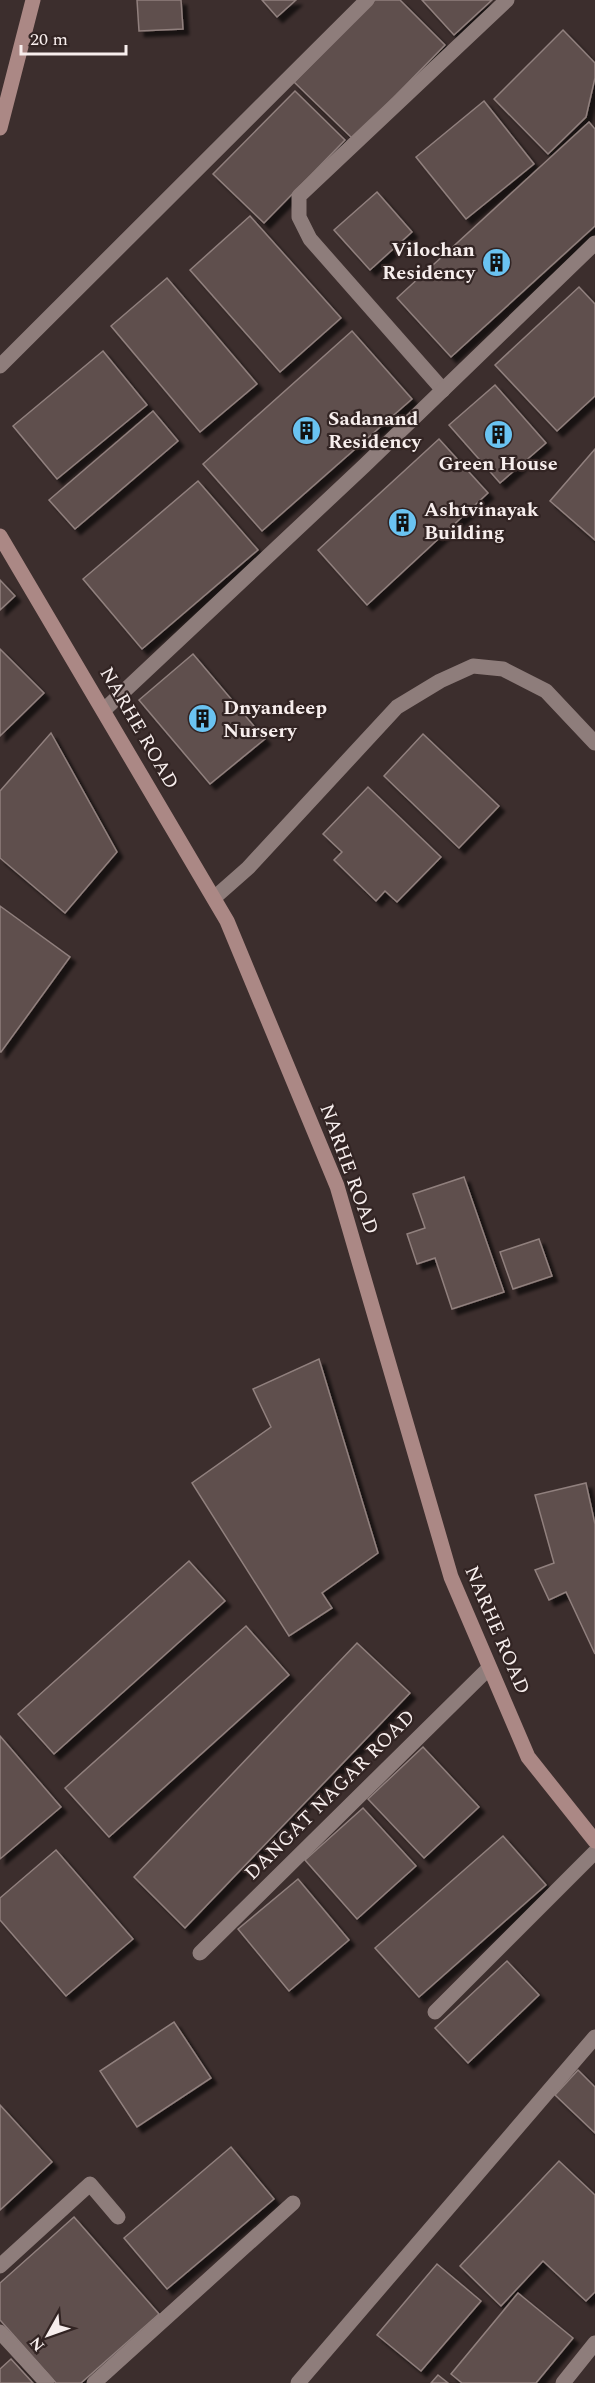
<svg xmlns="http://www.w3.org/2000/svg" width="595" height="2383" font-family="Spectral,serif">
<style>
.building{fill:#5e4f4d;stroke:#91807e;stroke-width:1.5;filter:url(#shadow)}
.lines{fill:none;stroke-linecap:round;stroke-linejoin:round}
.lane{stroke:#8e7d7b;stroke-width:15}
.street{stroke:#8e7d7b;stroke-width:15}
.secondary{stroke:#ab8885;stroke-width:15}
.labels{text-anchor:middle;dominant-baseline:central;stroke-width:4.5;stroke-linejoin:round;paint-order:stroke}
.poi-label{font-size:20px;font-weight:bold;fill:#f7eeed;stroke:#322423;text-anchor:start}
.street-label{font-size:20px;fill:#f7eeed;stroke:#322423}
</style>
<defs>
<filter id="shadow"><feDropShadow dx="5.5" dy="5.5" stdDeviation="1.5" flood-color="#0009"/></filter>
</defs>
<rect width="100%" height="100%" fill="#3c2e2d"/>
<g class="building">
<polygon points="137,0 181,0 183,29 139,31"/>
<polygon points="262,0 296,0 277,17"/>
<polygon points="375,0 400,0 445,45 353,139 294,82"/>
<polygon points="422,0 492,0 454,35"/>
<polygon points="563,30 595,63 595,78 586,117 548,154 494,99"/>
<polygon points="295,91 345,140 264,223 213,174"/>
<polygon points="484,101 534,164 466,219 416,157"/>
<polygon points="589,122 595,129 595,226 451,357 397,298"/>
<polygon points="377,192 412,232 370,270 334,230"/>
<polygon points="250,216 341,318 280,372 190,270"/>
<polygon points="167,278 257,384 200,432 111,326"/>
<polygon points="579,287 595,304 595,396 557,431 495,365"/>
<polygon points="352,331 412,399 262,531 203,464"/>
<polygon points="103,351 147,405 57,479 13,426"/>
<polygon points="495,385 546,443 500,483 449,425"/>
<polygon points="153,411 178,441 75,529 49,500"/>
<polygon points="439,439 488,493 367,605 318,550"/>
<polygon points="595,449 595,540 550,501"/>
<polygon points="198,481 258,550 142,649 83,579"/>
<polygon points="0,580 15,596 0,610"/>
<polygon points="0,649 44,693 0,736"/>
<polygon points="193,654 265,739 210,784 139,700"/>
<polygon points="51,733 117,852 65,913 0,858 0,791"/>
<polygon points="423,734 499,806 459,848 384,776"/>
<polygon points="368,787 441,857 397,902 385,891 376,901 334,860 342,852 323,834"/>
<polygon points="0,906 70,957 1,1052 0,1052"/>
<polygon points="464,1177 504,1292 452,1309 435,1258 417,1264 407,1234 425,1228 413,1194"/>
<polygon points="539,1239 552,1276 513,1289 500,1252"/>
<polygon points="319,1359 378,1553 322,1593 332,1608 289,1636 192,1483 271,1427 253,1389"/>
<polygon points="586,1483 595,1524 595,1654 566,1592 549,1600 535,1570 554,1563 535,1495"/>
<polygon points="189,1561 225,1601 54,1754 18,1714"/>
<polygon points="246,1626 289,1675 109,1837 65,1788"/>
<polygon points="357,1643 410,1693 185,1928 134,1877"/>
<polygon points="0,1736 61,1807 0,1859"/>
<polygon points="423,1747 479,1807 424,1858 368,1799"/>
<polygon points="363,1808 416,1866 357,1919 305,1860"/>
<polygon points="503,1836 546,1885 419,1997 375,1948"/>
<polygon points="56,1850 133,1939 66,1996 0,1920 0,1898"/>
<polygon points="298,1879 349,1940 289,1991 238,1929"/>
<polygon points="507,1961 539,1995 468,2063 435,2028"/>
<polygon points="174,2022 211,2078 137,2127 100,2071"/>
<polygon points="578,2070 595,2087 595,2133 555,2095"/>
<polygon points="0,2105 52,2162 0,2210"/>
<polygon points="231,2147 274,2199 167,2289 124,2238"/>
<polygon points="559,2161 595,2195 595,2292 586,2301 543,2261 501,2306 460,2266"/>
<polygon points="74,2217 159,2314 81,2383 56,2383 0,2320 0,2283"/>
<polygon points="437,2264 481,2301 421,2371 377,2335"/>
<polygon points="518,2293 573,2338 536,2383 462,2383 451,2374"/>
<polygon points="11,2359 33,2383 0,2383 0,2369"/>
<polygon points="438,2375 448,2383 431,2383"/>
</g>
<g class="lines">
<g class="lane">
<polyline points="0,366 367,0"/>
<polyline points="214,898 248,868 397,707 440,681 473,666 503,669 546,691 595,743"/>
<polyline points="0,2266 90,2184 118,2217"/>
<polyline points="0,2332 47,2383"/>
<polyline points="94,2383 293,2203"/>
</g>
<g class="street">
<polyline points="443,390 310,239 299,217 299,196 507,0"/>
<polyline points="104,710 364,466 595,243"/>
<polyline points="200,1953 489,1668"/>
<polyline points="435,2012 595,1852"/>
<polyline points="298,2383 595,2037"/>
<polyline points="563,2383 595,2343"/>
</g>
<g class="secondary">
<polyline points="0,128 33,0"/>
<polyline points="0,536 227,921 337,1186 451,1577 528,1757 595,1841"/>
</g>
</g>
<defs>
<symbol id="building-disc" viewBox="-11 -11 22 22"><circle r="9.5" fill="#6ac3f1" stroke="#322423"/><path d="M-4-6H4V6H1V3H-1V6H-4ZM-2.5-4.3h1.7v1.8h-1.7ZM.8-4.3h1.7v1.8H.8ZM-2.5-1h1.7V.8h-1.7ZM.8-1h1.7V.8H.8Z" fill="#111"/></symbol>
</defs>
<g fill-rule="evenodd">
<use href="#building-disc" x="480" y="246" width="33" height="33"/>
<use href="#building-disc" x="290" y="414" width="33" height="33"/>
<use href="#building-disc" x="482" y="418" width="33" height="33"/>
<use href="#building-disc" x="386" y="506" width="33" height="33"/>
<use href="#building-disc" x="186" y="702" width="33" height="33"/>
</g>
<g class="labels">
<g class="poi-label">
<text x="475" y="250" text-anchor="end">Vilochan<tspan x="475" dy="23">Residency</tspan></text>
<text x="328" y="419">Sadanand<tspan x="328" dy="23">Residency</tspan></text>
<text x="498" y="464" text-anchor="middle">Green House</text>
<text x="424" y="510">Ashtvinayak<tspan x="424" dy="23">Building</tspan></text>
<text x="223" y="708">Dnyandeep<tspan x="223" dy="23">Nursery</tspan></text>
</g>
<g class="street-label">
<text transform="translate(139 728) rotate(60)">NARHE ROAD</text>
<text transform="translate(349 1169) rotate(70)">NARHE ROAD</text>
<text transform="translate(497 1630) rotate(67)">NARHE ROAD</text>
<text transform="translate(330 1795) rotate(-45)">DANGAT NAGAR ROAD</text>
</g>
</g>
<g transform="translate(48 2335) rotate(230)" stroke="#322423" stroke-width="4.5" paint-order="stroke">
<path d="M0-4.5L10 22L0 15L-10 22Z" fill="#f7eeed"/>
<text y="-9" font-size="16" font-weight="bold" text-anchor="middle" fill="#f7eeed">N</text>
</g>
<path d="M21 45v9h105v-9" fill="none" stroke="#f7eeed" stroke-width="3"/>
<text x="30" y="45" font-size="18" fill="#f7eeed" stroke="#322423" stroke-width="4.5" paint-order="stroke">20 m</text>
</svg>
